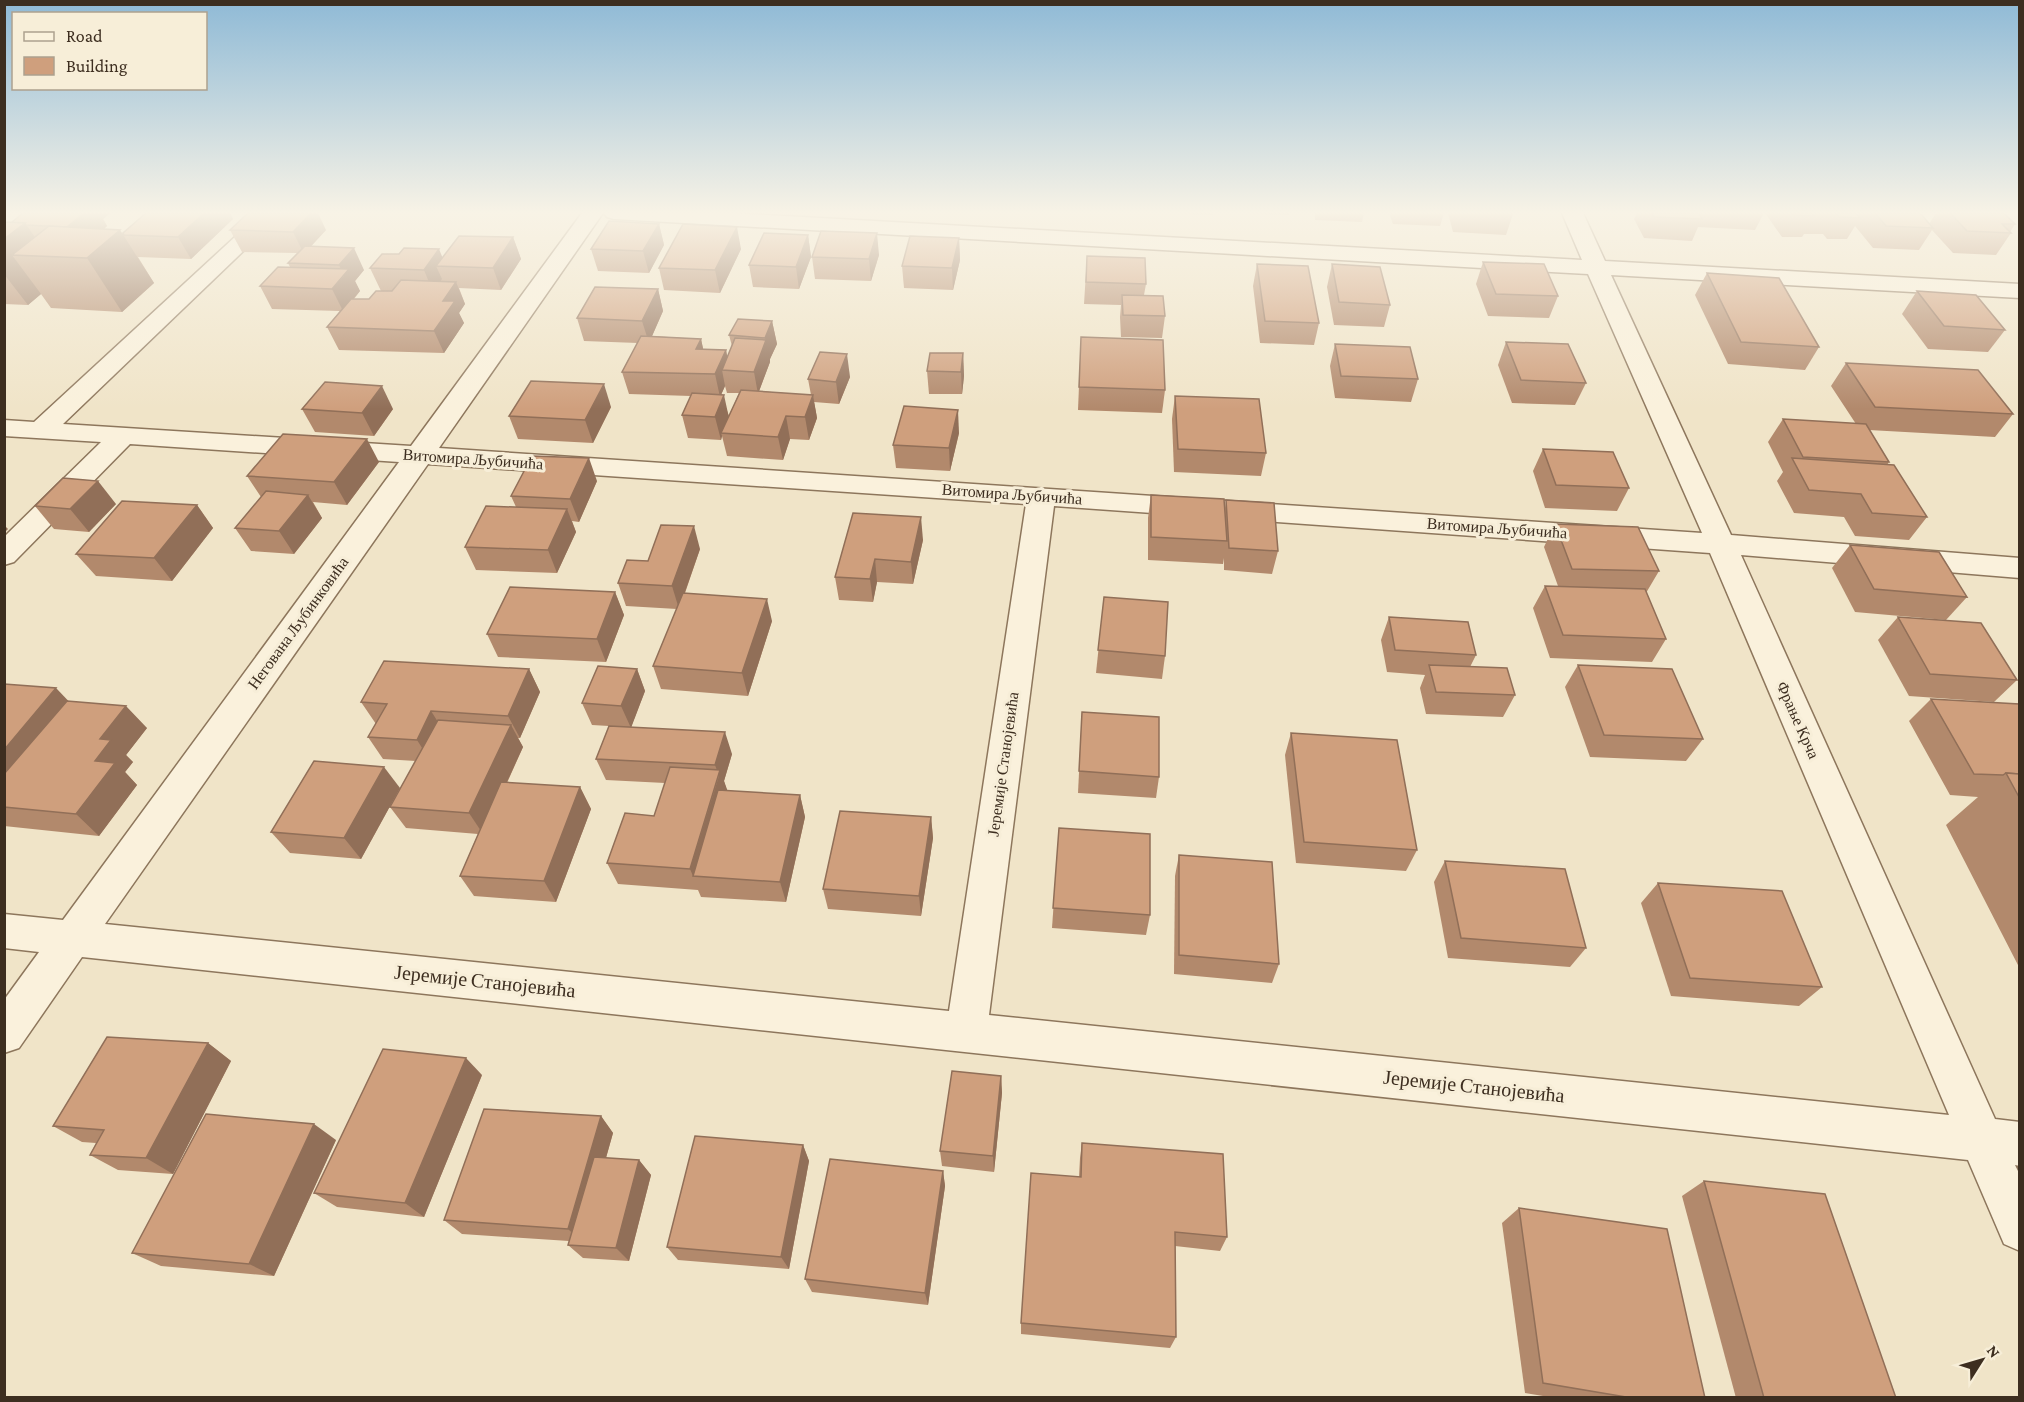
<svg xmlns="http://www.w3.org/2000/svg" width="2024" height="1402" font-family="'Crimson Pro',serif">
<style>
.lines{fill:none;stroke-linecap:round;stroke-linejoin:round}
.street-casing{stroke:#8d765c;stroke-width:3}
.street{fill:#faf1dc;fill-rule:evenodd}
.wall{fill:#b2896c;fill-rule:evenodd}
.shaded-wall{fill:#916f58}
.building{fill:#cf9f7d;stroke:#916f58;stroke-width:1.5}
.labels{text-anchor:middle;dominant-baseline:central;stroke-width:6;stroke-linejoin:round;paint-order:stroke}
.street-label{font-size:16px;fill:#3d2e20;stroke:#f7eed8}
.near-street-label{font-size:20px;fill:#3d2e20;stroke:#f7eed8}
</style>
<rect width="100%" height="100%" fill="#f0e4c8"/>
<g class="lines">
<defs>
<path id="street" d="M261 213H283L63 424 411 446 582 213H603L439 448 1702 533 1588 274 614 219 607 217 604 213H730L1582 260 1562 213H1583L1605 261 2020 284V298L1611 275 1731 535 2020 558V578L1741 555 1995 1119 2020 1122V1166L2015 1165 2020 1175V1251L2004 1244 1968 1160 82 957 19 1048 4 1053V1000L39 952 4 948V914L63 920 399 462 130 444 14 562 4 565V537L101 442 4 436V420L34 422ZM428 464 1026 504 949 1011 105 924ZM1054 506 1710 553 1949 1115 989 1015Z"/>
</defs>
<use href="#street" class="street-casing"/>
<use href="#street" class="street"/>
</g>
<g class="wall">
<polygon points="23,213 110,213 103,219 107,226 104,229 123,233 146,213 230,213 233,219 191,259 138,257 154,283 122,312 51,308 41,294 28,305 4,304 4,222 11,223"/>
<polygon points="1171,213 1213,213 1212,215"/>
<polygon points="1237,213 1289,213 1289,215"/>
<polygon points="1315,213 1364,213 1362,222 1315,220"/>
<polygon points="1389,213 1444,213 1440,226 1393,224"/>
<polygon points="1448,213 1513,213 1513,214 1506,235 1453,232"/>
<polygon points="1637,213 1764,213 1755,230 1698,227 1692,241 1644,238 1634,219"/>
<polygon points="1765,213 1856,213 1858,215 1859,213 1920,213 1929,224 1936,213 2004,213 2015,224 2010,232 2011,233 1996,255 1953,253 1932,230 1919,250 1873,248 1855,226 1847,239 1827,239 1823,234 1804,234 1802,237 1782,237"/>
<polygon points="659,224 664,245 649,273 598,271 591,249"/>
<polygon points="230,230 326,230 311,246 364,270 355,281 360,291 354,299 369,299 392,291 381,291 370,268 443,258 513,237 521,259 501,290 459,288 465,304 459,313 464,323 444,353 339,350 327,327 340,311 272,309 260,286 290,267 288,263 297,253 242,252"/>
<polygon points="808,235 811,257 799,289 753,287 749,265"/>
<polygon points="959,238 960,260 953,290 904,288 902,266"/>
<polygon points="741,249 720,293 664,290 659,268"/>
<polygon points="879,255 871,281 815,279 812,257"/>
<polygon points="1087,256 1146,284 1144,295 1165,316 1162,338 1121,337 1120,317 1121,305 1084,304"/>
<polygon points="1483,262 1558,296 1549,318 1488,316 1476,284"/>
<polygon points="1257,264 1319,323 1314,345 1260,343 1253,286"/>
<polygon points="1332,264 1390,305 1384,327 1334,325 1327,287"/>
<polygon points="1707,273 1819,347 1805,370 1728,364 1695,295"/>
<path d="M658 289 663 311 652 336 701 339 703 349 726 350 727 357 732 346 729 335 772 321 777 344 770 359V362L759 391 811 395 808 379 850 377 839 404 814 402 817 418 809 440 790 439 783 460 727 456 722 436 721 440 688 438 682 415 691 396 629 394 622 372 638 343 584 341 577 318ZM725 386 727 393H739L729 416 721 395Z"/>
<polygon points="1917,291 2005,330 1988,352 1928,349 1902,314"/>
<polygon points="1081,337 1165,390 1162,413 1078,410"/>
<polygon points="1506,342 1586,383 1575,405 1512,403 1498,365"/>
<polygon points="1335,344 1418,379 1411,402 1335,398 1330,366"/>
<polygon points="963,353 964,376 962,394 929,394 927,371"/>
<polygon points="1846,363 2013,414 1995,437 1869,430 1889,462 1887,465 1927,517 1909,540 1855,536 1844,517 1794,513 1777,481 1783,472 1768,442 1783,419 1856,424 1831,386"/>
<polygon points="1175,396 1266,453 1261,476 1174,472 1172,419"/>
<polygon points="611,407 593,443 518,439 509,416"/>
<polygon points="302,409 393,409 374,436 315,432"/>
<polygon points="959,433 950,471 896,468 893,445"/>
<polygon points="1543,449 1629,488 1617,511 1545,508 1533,471"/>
<polygon points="379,462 347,505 313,502 322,518 294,554 251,551 235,528 261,497 247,476"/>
<polygon points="597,481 579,522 572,521 576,532 557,573 476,570 465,547 516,507 511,496"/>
<polygon points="1151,495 1225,508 1226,500 1278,551 1272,574 1224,570 1224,558 1223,564 1148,560 1148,518"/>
<polygon points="116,504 89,532 54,529 35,506"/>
<polygon points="197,505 213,528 172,581 96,576 76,554"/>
<polygon points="853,513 923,540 913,584 877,582 873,602 839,600 835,577"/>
<polygon points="1555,524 1659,571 1646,593 1666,639 1652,662 1550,658 1533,608 1545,586 1558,586 1544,547"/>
<polygon points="1850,545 1967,597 1946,620 1855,612 1832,568"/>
<polygon points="700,549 685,593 772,621 748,696 661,689 653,666 677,609 626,606 618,583 648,561"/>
<polygon points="615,592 624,615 606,662 498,657 487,634"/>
<polygon points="1104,597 1165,656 1162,679 1096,673"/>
<polygon points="1389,617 1476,655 1470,667 1515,695 1503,717 1426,714 1420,688 1425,675 1387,672 1381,640"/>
<polygon points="1898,617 2017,680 1994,702 1909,696 1878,640"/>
<polygon points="1578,665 1703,739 1686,761 1590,757 1565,687"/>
<polygon points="529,669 540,692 520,738 518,738 523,747 507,783 580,787 591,809 556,902 474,896 460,876 478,834 406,828 390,807 416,761 383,759 368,737 376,724 361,702"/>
<polygon points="637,669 645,691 631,727 732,754 724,781 727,791 800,795 805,817 786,902 701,897 698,890 618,884 607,863 654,816 665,783 606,780 596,759 609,726 592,725 582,703"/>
<polygon points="4,684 68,701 147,728 126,755 133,762 125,772 137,785 99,836 4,826"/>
<polygon points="1931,699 2019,704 2019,967 1946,825 1978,797 1950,795 1909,721"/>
<polygon points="1082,712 1159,777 1156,798 1078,793"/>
<polygon points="1291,733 1417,850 1406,871 1296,863 1285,755"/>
<polygon points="400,788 361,859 290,853 271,832"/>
<polygon points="931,817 933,838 921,916 828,909 823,889"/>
<polygon points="1059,828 1150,915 1146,935 1052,928"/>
<polygon points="1179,855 1279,964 1272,983 1174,974 1175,876"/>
<polygon points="1445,861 1586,948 1570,967 1448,958 1434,882"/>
<polygon points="1658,883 1822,987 1799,1006 1671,996 1641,903"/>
<polygon points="208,1043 231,1061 173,1174 118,1170 90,1155 96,1143 82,1142 53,1126"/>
<polygon points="482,1075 424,1217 337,1207 314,1193"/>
<polygon points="1001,1076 1002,1093 994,1172 942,1166 940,1151"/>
<polygon points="601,1116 613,1133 606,1158 639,1160 651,1175 629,1261 583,1258 568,1245 569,1241 462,1234 444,1220"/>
<polygon points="336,1140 274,1276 161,1266 132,1253"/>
<polygon points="1082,1143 1227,1237 1220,1251 1175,1246 1176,1337 1170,1348 1021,1334 1021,1323 1079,1177 1080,1158"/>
<polygon points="803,1145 809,1161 789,1269 678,1260 667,1247"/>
<polygon points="943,1171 945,1186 928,1305 812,1292 805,1279"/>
<polygon points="1704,1181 1896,1398 1736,1398 1682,1196"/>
<polygon points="1519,1208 1705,1398 1555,1398 1525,1393 1502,1223"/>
</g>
<g class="shaded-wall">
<polygon points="84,213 110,213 103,219 107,226 81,248 67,227"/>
<polygon points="204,213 230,213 233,219 191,259 178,237"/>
<polygon points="311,213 318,213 326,230 304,254 293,232"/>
<polygon points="25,223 48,256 12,255 41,294 28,305 4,274 4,239"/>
<polygon points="659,224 664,245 649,273 643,251"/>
<polygon points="737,227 741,249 720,293 715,270"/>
<polygon points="120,230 154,283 122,312 87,258"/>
<polygon points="877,233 879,255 871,281 869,259"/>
<polygon points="808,235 811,257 799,289 796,267"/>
<polygon points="513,237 521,259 501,290 493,268"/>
<polygon points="959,238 960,260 953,290 952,268"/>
<polygon points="354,248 364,270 355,281 360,291 343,311 332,289 344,276 339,265"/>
<polygon points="439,249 446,266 436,266 442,279 433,292 424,270"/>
<polygon points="456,282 465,304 459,313 464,323 444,353 434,331 443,301"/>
<polygon points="658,289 663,311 649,343 642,321"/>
<polygon points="772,321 777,344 770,359 770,362 758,394 754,372 766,341 765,338"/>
<polygon points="701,339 706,362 696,349"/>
<polygon points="726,350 730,371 722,370 725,386 720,397 715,374"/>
<polygon points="963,353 964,376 962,394 961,372"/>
<polygon points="847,354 850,377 839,404 836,382"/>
<polygon points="604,384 611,407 593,443 585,420"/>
<polygon points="382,386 393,409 374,436 362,413"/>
<polygon points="724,395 729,418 721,433 722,436 721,440 715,417"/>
<polygon points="813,395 817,418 809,440 805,417"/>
<polygon points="958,410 959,433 950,471 949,448"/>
<polygon points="786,416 790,439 783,460 778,437"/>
<polygon points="367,439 379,462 347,505 334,482"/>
<polygon points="589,458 597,481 579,522 570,499"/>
<polygon points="98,481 116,504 89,532 70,509"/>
<polygon points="308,495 322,518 294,554 279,531"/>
<polygon points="197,505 213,528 172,581 154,558"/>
<polygon points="567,509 576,532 557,573 548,550"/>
<polygon points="921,517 923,540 913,584 911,562"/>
<polygon points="4,525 8,529 4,533"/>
<polygon points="694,526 700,549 679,609 672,586"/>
<polygon points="875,559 877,582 873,602 870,579"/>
<polygon points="615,592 624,615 606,662 597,639"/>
<polygon points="767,599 772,621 748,696 742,673"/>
<polygon points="529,669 540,692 520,738 508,716"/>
<polygon points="637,669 645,691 631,728 621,706"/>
<polygon points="56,688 78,711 4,802 4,750"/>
<polygon points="126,706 147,728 126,755 133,762 125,772 137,785 99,836 76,814 95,761 100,739"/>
<polygon points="431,711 445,733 431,762 417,740"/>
<polygon points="511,725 523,747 483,834 469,813"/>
<polygon points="725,732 732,754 724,781 728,792 693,876 690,869 719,776 715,765"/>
<polygon points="384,767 400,788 361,859 344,838"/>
<polygon points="580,787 591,809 556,902 544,881"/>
<polygon points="800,795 805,817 786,902 780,882"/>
<polygon points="931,817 933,838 921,916 919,896"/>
<polygon points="208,1043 231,1061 173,1174 146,1158"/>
<polygon points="466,1058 482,1075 424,1217 405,1203"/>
<polygon points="1001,1076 1002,1093 994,1172 993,1156"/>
<polygon points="601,1116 613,1133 582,1242 568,1229"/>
<polygon points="314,1124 336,1140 274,1276 249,1264"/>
<polygon points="803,1145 809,1161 789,1269 781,1257"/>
<polygon points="639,1160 651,1175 629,1261 616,1248"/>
<polygon points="943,1171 945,1186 928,1305 925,1293"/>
</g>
<g class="building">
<polygon points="23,213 84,213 67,227 26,225 25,223 11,223"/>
<polygon points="146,213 204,213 178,237 124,235 123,233"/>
<polygon points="248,213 311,213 293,232 230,230"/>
<polygon points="1652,213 1699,213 1702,219 1654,217"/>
<polygon points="1792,213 1812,213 1814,216 1794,215"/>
<polygon points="1836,213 1856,213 1860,218 1839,217"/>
<polygon points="1875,213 1920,213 1933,228 1886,226"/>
<polygon points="1950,213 2004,213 2015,224 2002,224 2011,233 1967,231"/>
<polygon points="609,221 659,224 643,251 591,249"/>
<polygon points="4,222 25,223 4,239"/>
<polygon points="683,224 737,227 715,270 659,268"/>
<polygon points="49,226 120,230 87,258 12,255"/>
<polygon points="821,231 877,233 869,259 812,257"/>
<polygon points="764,233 808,235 796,267 749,265"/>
<polygon points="459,236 513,237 493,268 436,266"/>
<polygon points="910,236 959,238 952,268 902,266"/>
<polygon points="305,246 354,248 339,265 288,263"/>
<polygon points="404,248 439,249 424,270 370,268 382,254 399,254"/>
<polygon points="1087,256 1145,258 1146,284 1086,282"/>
<polygon points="1483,262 1544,264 1558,296 1496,294"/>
<polygon points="1257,264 1308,266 1319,323 1265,321"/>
<polygon points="1332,264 1380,267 1390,305 1339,302"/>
<polygon points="278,267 349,269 332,289 260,286"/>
<polygon points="1707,273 1779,278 1819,347 1741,342"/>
<polygon points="401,280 456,282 443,301 455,301 434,331 327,327 351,299 369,299 376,291 392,291"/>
<polygon points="595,287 658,289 642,321 577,318"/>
<polygon points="1917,291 1976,295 2005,330 1944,326"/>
<polygon points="1122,295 1163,296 1165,316 1123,315"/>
<polygon points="738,319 772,321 765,338 729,335"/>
<polygon points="641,336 701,339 696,349 726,350 715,374 622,372"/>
<polygon points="1081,337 1163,340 1165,390 1079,387"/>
<polygon points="735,338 766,340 754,372 722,370"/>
<polygon points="1506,342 1568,344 1586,383 1521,380"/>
<polygon points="1335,344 1410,347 1418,379 1341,376"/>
<polygon points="820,352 847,354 836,382 808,379"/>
<polygon points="930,353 963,353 961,372 927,371"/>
<polygon points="1846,363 1978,370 2013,414 1875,407"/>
<polygon points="531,381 604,384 585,420 509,416"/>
<polygon points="325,382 382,386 362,413 302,409"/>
<polygon points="741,390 813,395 805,417 786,416 778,437 721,433"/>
<polygon points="692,393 724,395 715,417 682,415"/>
<polygon points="1175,396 1259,399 1266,453 1178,449"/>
<polygon points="904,406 958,410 949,448 893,445"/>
<polygon points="1783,419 1866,424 1889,462 1803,457"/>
<polygon points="283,434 367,439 334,482 247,476"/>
<polygon points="1543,449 1613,452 1629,488 1556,485"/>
<polygon points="532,456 589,458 570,499 511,496"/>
<polygon points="1792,458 1894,465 1927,517 1872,513 1861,494 1809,490"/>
<polygon points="63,478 98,481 70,509 35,506"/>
<polygon points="266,491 308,495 279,531 235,528"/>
<polygon points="1151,495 1224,499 1227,541 1151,537"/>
<polygon points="1226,500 1274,503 1278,551 1229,548"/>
<polygon points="122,501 197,505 154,558 76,554"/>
<polygon points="486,506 567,509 548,550 465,547"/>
<polygon points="853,513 921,517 911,562 875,559 870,579 835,577"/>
<polygon points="1555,524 1638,527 1659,571 1572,569"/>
<polygon points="661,525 694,526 672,586 618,583 627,560 648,561"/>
<polygon points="1850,545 1939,552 1967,597 1874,589"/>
<polygon points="1545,586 1645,589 1666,639 1563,635"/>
<polygon points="510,587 615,592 597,639 487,634"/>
<polygon points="683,593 767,599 742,673 653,666"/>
<polygon points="1104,597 1168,602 1165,656 1098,650"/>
<polygon points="1389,617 1468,622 1476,655 1395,650"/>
<polygon points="1898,617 1981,623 2017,680 1930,674"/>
<polygon points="384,661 529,669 508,716 431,711 417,740 368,737 387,704 361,702"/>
<polygon points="1429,665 1507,668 1515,695 1436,692"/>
<polygon points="1578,665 1672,669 1703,739 1604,735"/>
<polygon points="598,666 637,669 621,706 582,703"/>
<polygon points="4,684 56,688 4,750"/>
<polygon points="1931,699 2019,704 2019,774 2006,773 2003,775 1974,774"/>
<polygon points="67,701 126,706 100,739 111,740 95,761 115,763 76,814 4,807 4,774"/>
<polygon points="1082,712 1159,717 1159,777 1079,771"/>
<polygon points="438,720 511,725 469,813 390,807"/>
<polygon points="609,726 725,732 715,765 596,759"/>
<polygon points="1291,733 1397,740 1417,850 1304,842"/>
<polygon points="314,761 384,767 344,838 271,832"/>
<polygon points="670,767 720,770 690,869 607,863 625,813 654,816"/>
<polygon points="2006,773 2019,774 2019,797"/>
<polygon points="501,782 580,787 544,881 460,876"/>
<polygon points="718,790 800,795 780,882 693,876"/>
<polygon points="840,811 931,817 919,896 823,889"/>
<polygon points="1059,828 1150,834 1150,915 1053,908"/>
<polygon points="1179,855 1272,862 1279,964 1179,955"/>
<polygon points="1445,861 1565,869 1586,948 1461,938"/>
<polygon points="1658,883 1782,891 1822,987 1690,978"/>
<polygon points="107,1037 208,1043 146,1158 90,1155 104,1130 53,1126"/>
<polygon points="383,1049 466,1058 405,1203 314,1193"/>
<polygon points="952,1071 1001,1076 993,1156 940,1151"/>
<polygon points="484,1109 601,1116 568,1229 444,1220"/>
<polygon points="206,1114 314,1124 249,1264 132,1253"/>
<polygon points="695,1136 803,1145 781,1257 667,1247"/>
<polygon points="1082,1143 1223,1154 1227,1237 1175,1232 1176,1337 1021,1323 1031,1173 1081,1177"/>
<polygon points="594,1157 639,1160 616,1248 568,1245"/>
<polygon points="830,1159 943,1171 925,1293 805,1279"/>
<polygon points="1704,1181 1825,1194 1896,1398 1764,1398"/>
<polygon points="1519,1208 1667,1229 1705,1398 1632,1398 1543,1383"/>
</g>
<linearGradient id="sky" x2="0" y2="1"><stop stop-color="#8fbad6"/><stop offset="0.52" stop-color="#f8f3e6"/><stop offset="1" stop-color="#f8f3e6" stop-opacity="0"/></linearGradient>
<rect width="2024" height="409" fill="url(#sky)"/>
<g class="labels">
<g class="street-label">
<text transform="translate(473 459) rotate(4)">Витомира Љубичића</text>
<text transform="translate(1012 494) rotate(4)">Витомира Љубичића</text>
<text transform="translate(1497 528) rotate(4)">Витомира Љубичића</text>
<text transform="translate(298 623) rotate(-54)">Негована Љубинковића</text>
<text transform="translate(1798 720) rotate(66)">Фрање Крча</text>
<text transform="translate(1003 764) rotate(-82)">Јеремије Станојевића</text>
</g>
<g class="near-street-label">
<text transform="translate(485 981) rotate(6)">Јеремије Станојевића</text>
<text transform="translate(1474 1086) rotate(6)">Јеремије Станојевића</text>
</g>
</g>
<rect width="2024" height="1402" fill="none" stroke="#3d2e20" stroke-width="12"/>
<rect x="12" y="12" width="195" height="78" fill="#f7eed8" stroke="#ada18e" stroke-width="1.5"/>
<rect x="24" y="32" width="30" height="9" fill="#faf1dc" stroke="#ada18e" stroke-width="1.5"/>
<text x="66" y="42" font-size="18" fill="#3d2e20">Road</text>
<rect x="24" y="57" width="30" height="18" fill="#cf9f7d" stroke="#ada18e" stroke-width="1.5"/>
<text x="66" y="72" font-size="18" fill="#3d2e20">Building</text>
<g transform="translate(1982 1360) rotate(53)" stroke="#f7eed8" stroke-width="4.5" paint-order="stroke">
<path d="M0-4.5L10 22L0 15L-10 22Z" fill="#3d2e20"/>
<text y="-9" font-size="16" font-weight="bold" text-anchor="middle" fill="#3d2e20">N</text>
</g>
</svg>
